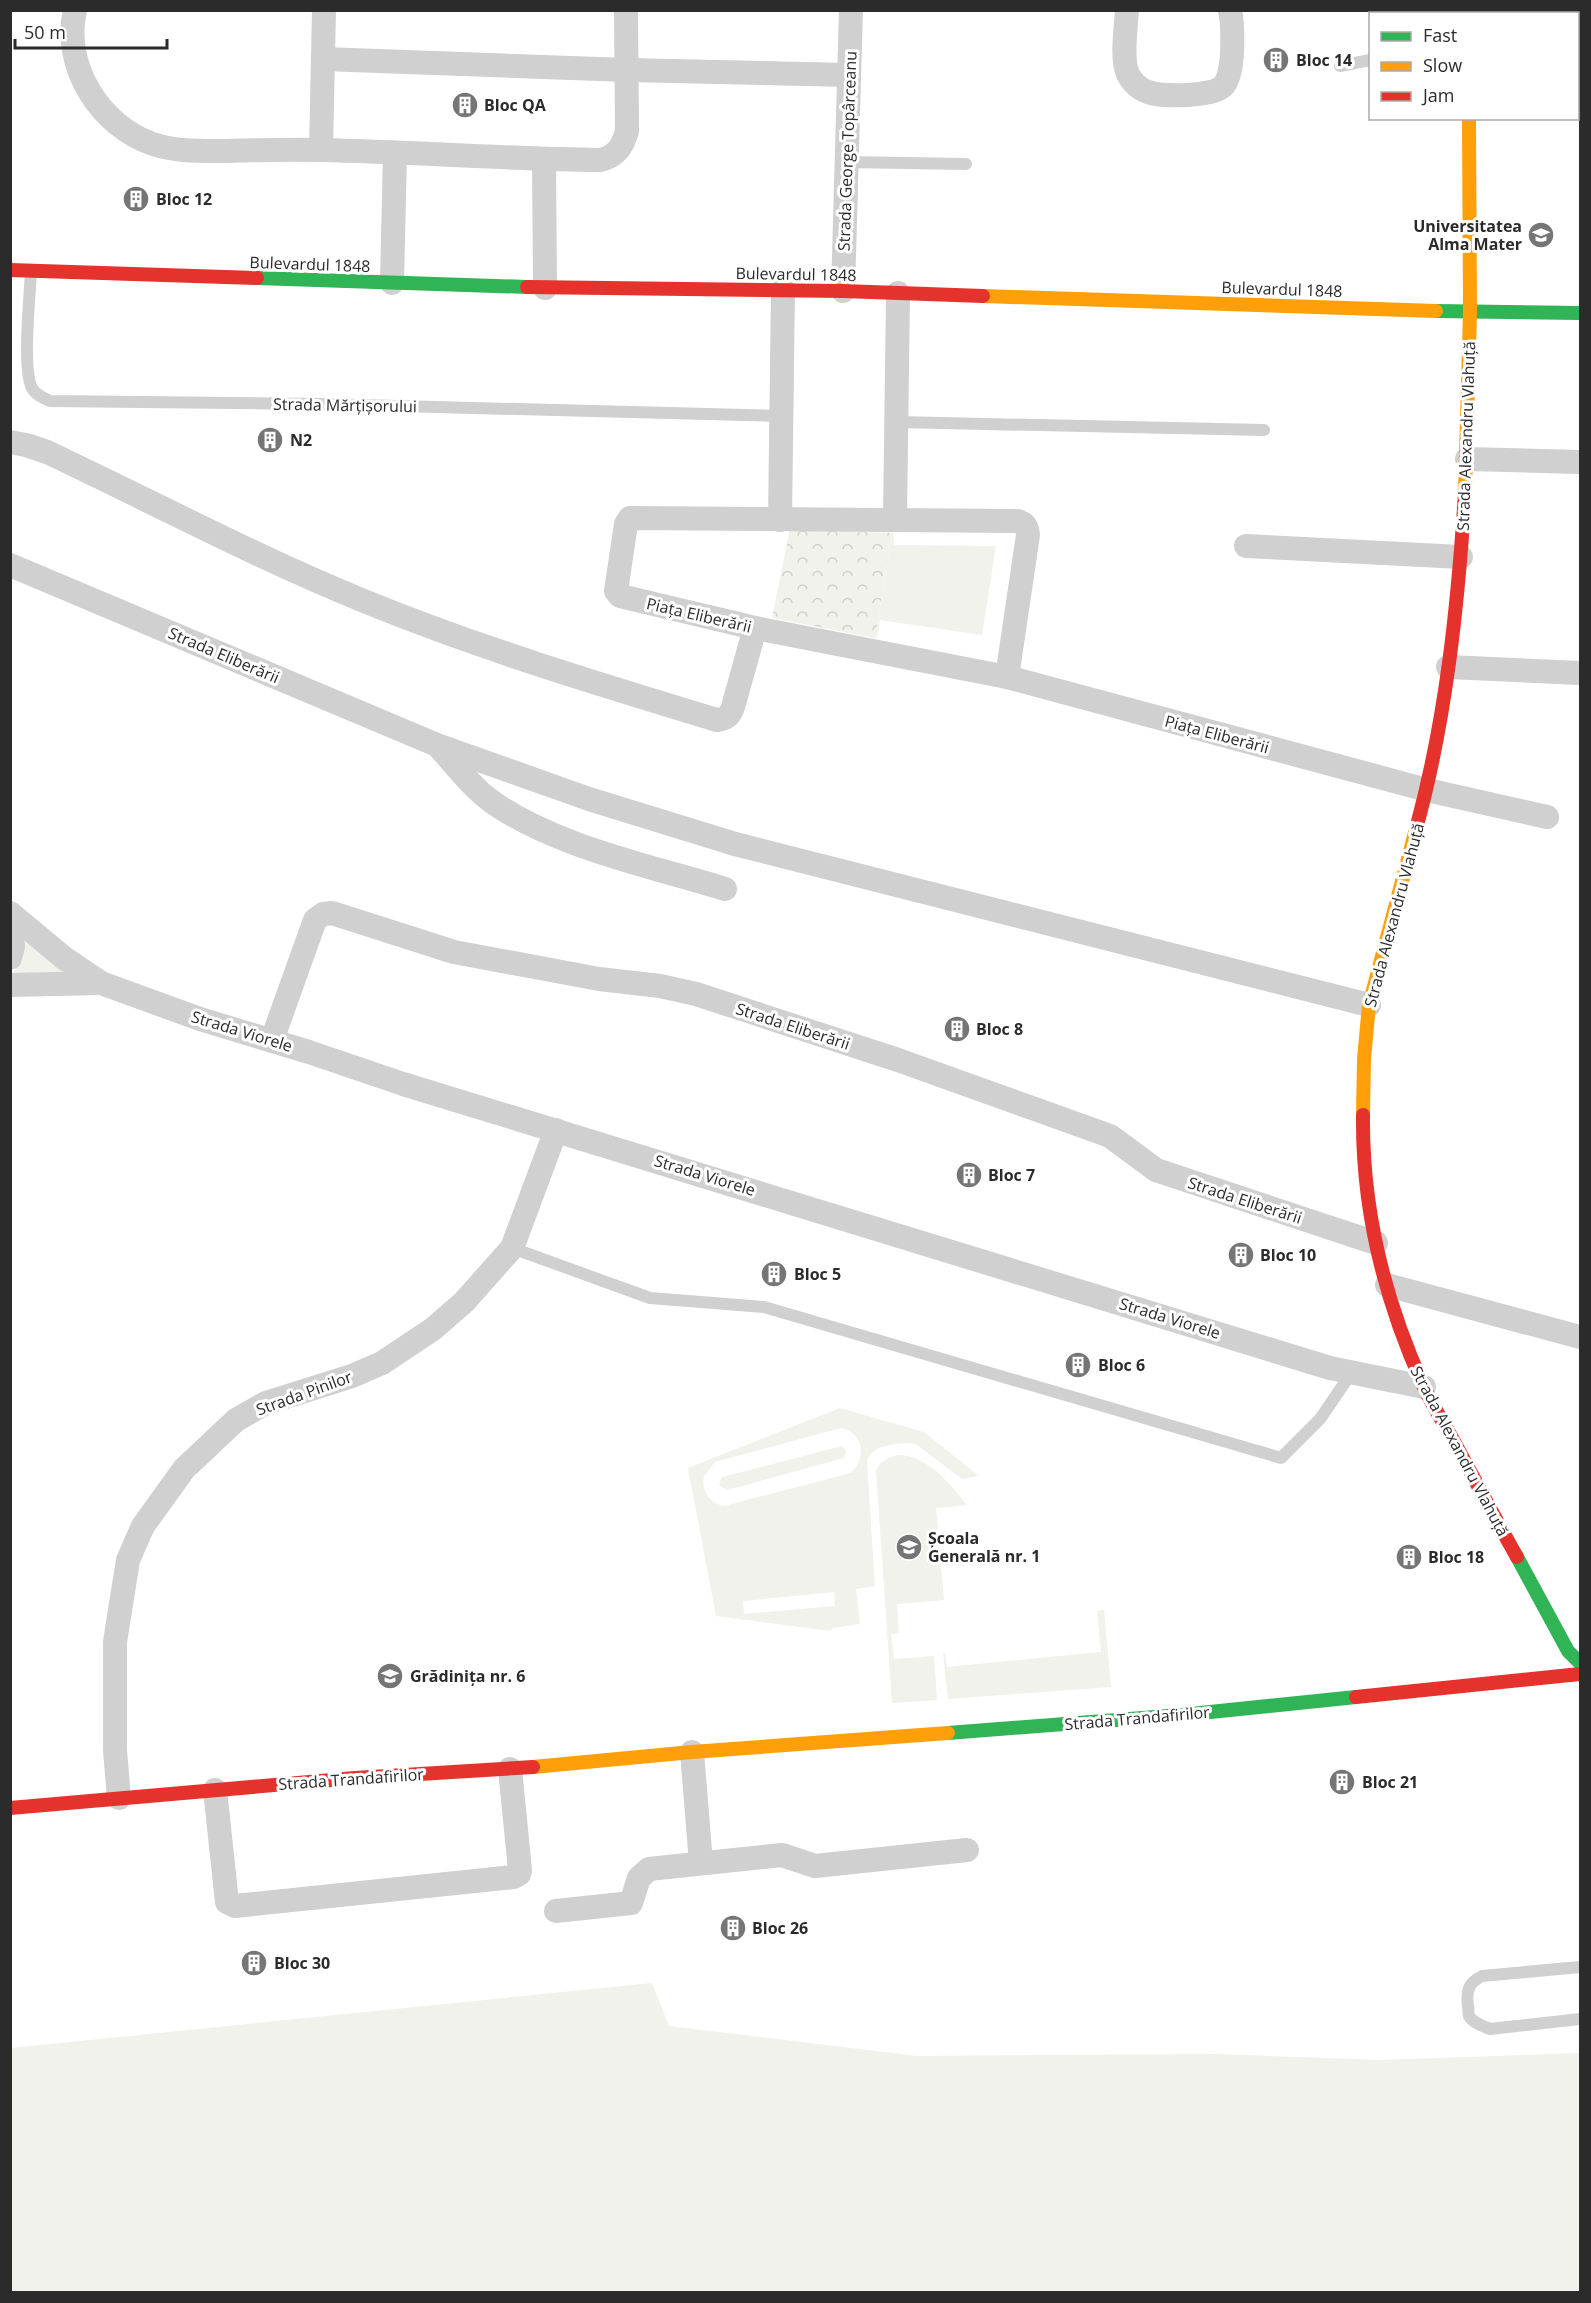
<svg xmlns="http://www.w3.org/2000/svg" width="1591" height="2303" font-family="'Open Sans',sans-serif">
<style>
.green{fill:#f0f2eb;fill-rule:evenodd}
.park{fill:url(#park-crowns)}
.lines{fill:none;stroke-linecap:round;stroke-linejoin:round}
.lane{stroke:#d0d0d0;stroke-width:12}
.street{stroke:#d0d0d0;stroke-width:24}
.fast{stroke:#30b455;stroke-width:14}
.slow{stroke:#ff9f0a;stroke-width:14}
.jam{stroke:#e5322d;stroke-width:14}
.labels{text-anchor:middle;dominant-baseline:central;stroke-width:6;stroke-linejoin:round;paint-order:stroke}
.poi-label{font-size:16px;font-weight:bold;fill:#2b2b2b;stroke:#fff;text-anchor:start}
.street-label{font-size:16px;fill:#2b2b2b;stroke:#fff}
</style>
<defs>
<pattern id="park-crowns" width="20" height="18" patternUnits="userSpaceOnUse" patternTransform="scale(1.5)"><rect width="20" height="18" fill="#f0f2eb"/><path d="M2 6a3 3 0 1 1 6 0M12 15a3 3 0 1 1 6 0" fill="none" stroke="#ced0ca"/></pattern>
</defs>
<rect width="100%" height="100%" fill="#fff"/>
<g class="green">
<polygon points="893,528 894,545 996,546 982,635 880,620 877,638 875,638"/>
<polygon points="22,939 68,974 11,977 19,963"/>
<path d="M840 1408 924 1432 979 1476 962 1479 916 1444 911 1443C896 1444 873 1444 867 1460L875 1586 856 1589 860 1624 833 1628 830 1631 716 1616 688 1468ZM841 1428C864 1433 867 1458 851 1473L724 1506C709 1503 701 1491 704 1476L715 1462ZM834 1592 835 1606 744 1614 743 1601Z"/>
<polygon points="842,1446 846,1451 844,1458 727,1490 719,1485 722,1477"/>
<path d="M898 1455C927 1455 950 1484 967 1505L936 1508 944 1600 897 1604 899 1633 891 1634 894 1659 934 1656 937 1700 892 1703 876 1471C880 1461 887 1458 898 1455Z"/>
<polygon points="1104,1610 1111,1687 948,1699 943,1653 945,1653 947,1667 1101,1652 1097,1611"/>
<polygon points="652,1983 669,2026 917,2056 1214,2054 1379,2060 1580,2053 1580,2292 11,2292 11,2048"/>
</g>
<polygon class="park" points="790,528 892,533 875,638 772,618"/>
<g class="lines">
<g class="lane">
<polyline points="1340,66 1370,60"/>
<polyline points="846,162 966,164"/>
<path d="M31 271C30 295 22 369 32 388 36 395 43 398 50 401L324 404 781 416"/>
<polyline points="897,422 1264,430"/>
<polyline points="512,1248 650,1298 764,1307 1281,1458 1320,1419 1352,1372"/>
<path d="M1580 1967 1482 1976C1468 1983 1466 1991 1468 2007 1469 2010 1468 2013 1469 2016 1473 2023 1483 2026 1490 2029L1580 2019"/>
</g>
<g class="street">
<path d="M75 10C62 66 100 126 153 144 176 152 202 151 226 151 258 150 290 149 322 150 414 152 507 159 600 160 616 157 623 146 627 131L626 10"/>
<path d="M1127 10C1126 27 1121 60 1128 74 1132 82 1139 89 1148 92 1162 97 1213 97 1223 86 1235 75 1233 26 1230 10"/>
<polyline points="1469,10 1469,14"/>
<polyline points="323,59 627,70 849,75"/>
<polyline points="321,150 324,10"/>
<polyline points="544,159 545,288"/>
<polyline points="392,283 395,153"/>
<polyline points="843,291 851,10"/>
<path d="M10 442 26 445 47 452C153 502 256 557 364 601 479 648 598 684 717 720 726 719 730 716 733 707L755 628"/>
<polyline points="1467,459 1580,462"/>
<path d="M630 518 1017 521C1025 523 1027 526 1028 535L1007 677 755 628 620 596 616 591 626 524Z"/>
<polyline points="895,519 898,293"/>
<polyline points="780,520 783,290"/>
<polyline points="1246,546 1461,557"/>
<polyline points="10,565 437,745 589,799 735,844 1369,1005"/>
<polyline points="1448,667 1580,673"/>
<polyline points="1007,677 1427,790 1547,817"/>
<path d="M440 748C455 765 469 784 487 798 548 845 651 866 725 889"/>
<polyline points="10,913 64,958 101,983 200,1019 309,1052 403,1084 1330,1368 1424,1387"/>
<polyline points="10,924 13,946 10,958"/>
<polyline points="10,985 101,983"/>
<polyline points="272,1040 315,920 323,914 332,913 454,952 599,979 660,986 696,994 898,1060 1110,1136 1156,1170 1376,1243"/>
<polyline points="1387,1285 1580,1337"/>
<polyline points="692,1752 701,1863"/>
<polyline points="215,1790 227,1902 235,1906 514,1877 519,1874 520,1870 510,1769"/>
<polyline points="119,1798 115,1750 115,1642 128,1560 143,1526 184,1469 236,1420 266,1403 352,1376 382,1363 433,1329 464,1302 512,1248 556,1130"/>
<polyline points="556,1911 631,1903 639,1878 649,1869 782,1855 815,1866 967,1850"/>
</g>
<g class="fast">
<polyline points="257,278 527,287"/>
<polyline points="1436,311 1580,313"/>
<polyline points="1517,1557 1568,1651 1580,1663"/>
<polyline points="948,1733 1181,1715 1356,1697"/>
</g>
<g class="slow">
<polyline points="983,296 1436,311"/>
<polyline points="1465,493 1470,312 1469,118"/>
<polyline points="1363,1115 1364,1059 1369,1005 1416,829"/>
<polyline points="533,1767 692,1752 948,1733"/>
</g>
<g class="jam">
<polyline points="10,270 257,278"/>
<polyline points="527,287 843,291 983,296"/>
<path d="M1416 829C1446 720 1458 605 1465 493"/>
<path d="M1363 1115C1362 1208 1385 1301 1423 1385 1432 1405 1445 1425 1456 1445 1476 1482 1496 1520 1517 1557"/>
<polyline points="1356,1697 1580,1674"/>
<polyline points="10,1808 355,1778 533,1767"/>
</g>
</g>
<defs>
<symbol id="building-disc" viewBox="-11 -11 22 22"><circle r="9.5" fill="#757575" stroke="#fff"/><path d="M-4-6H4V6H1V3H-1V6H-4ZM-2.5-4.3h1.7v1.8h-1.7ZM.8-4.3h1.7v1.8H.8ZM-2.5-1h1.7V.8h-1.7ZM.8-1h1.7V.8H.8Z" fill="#fff"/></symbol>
<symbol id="university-disc" viewBox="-11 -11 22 22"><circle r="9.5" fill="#757575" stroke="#fff"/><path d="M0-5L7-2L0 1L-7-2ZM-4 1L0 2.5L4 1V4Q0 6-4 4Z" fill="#fff"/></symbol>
<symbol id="school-disc" viewBox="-11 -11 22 22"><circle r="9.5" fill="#757575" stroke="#fff"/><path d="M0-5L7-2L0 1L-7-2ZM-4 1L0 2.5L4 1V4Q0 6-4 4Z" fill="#fff"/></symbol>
</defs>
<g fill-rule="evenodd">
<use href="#building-disc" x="1261" y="45" width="30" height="30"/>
<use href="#building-disc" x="450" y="90" width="30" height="30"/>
<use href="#building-disc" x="121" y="184" width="30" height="30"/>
<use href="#university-disc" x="1526" y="220" width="30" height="30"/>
<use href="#building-disc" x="255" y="425" width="30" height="30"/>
<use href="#building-disc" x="942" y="1014" width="30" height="30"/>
<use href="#building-disc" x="954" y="1160" width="30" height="30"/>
<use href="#building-disc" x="1226" y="1240" width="30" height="30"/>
<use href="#building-disc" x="759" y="1259" width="30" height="30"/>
<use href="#building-disc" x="1063" y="1350" width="30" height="30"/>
<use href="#school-disc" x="894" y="1532" width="30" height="30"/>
<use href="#building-disc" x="1394" y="1542" width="30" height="30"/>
<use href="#school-disc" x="375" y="1661" width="30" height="30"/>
<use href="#building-disc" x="1327" y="1767" width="30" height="30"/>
<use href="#building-disc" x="718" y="1913" width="30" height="30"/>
<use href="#building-disc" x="239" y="1948" width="30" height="30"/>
</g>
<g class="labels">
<g class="poi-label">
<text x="1296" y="60">Bloc 14</text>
<text x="484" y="105">Bloc QA</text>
<text x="156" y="199">Bloc 12</text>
<text x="1522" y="226" text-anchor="end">Universitatea<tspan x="1522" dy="18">Alma Mater</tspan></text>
<text x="290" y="440">N2</text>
<text x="976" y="1029">Bloc 8</text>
<text x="988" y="1175">Bloc 7</text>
<text x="1260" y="1255">Bloc 10</text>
<text x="794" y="1274">Bloc 5</text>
<text x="1098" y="1365">Bloc 6</text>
<text x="928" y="1538">Școala<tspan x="928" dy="18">Generală nr. 1</tspan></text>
<text x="1428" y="1557">Bloc 18</text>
<text x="410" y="1676">Grădinița nr. 6</text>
<text x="1362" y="1782">Bloc 21</text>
<text x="752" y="1928">Bloc 26</text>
<text x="274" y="1963">Bloc 30</text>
</g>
<g class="street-label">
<text transform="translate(847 151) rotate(-88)">Strada George Topârceanu</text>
<text transform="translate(310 264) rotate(2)">Bulevardul 1848</text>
<text transform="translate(796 274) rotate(1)">Bulevardul 1848</text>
<text transform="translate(1282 289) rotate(2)">Bulevardul 1848</text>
<text transform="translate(345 405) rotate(1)">Strada Mărțișorului</text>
<text transform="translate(1466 436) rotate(-88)">Strada Alexandru Vlahuță</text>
<text transform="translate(699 615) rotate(13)">Piața Eliberării</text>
<text transform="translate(224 655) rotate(23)">Strada Eliberării</text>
<text transform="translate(1217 734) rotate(15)">Piața Eliberării</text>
<text transform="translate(1394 915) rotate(-75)">Strada Alexandru Vlahuță</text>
<text transform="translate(793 1026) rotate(18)">Strada Eliberării</text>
<text transform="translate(242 1031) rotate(17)">Strada Viorele</text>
<text transform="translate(705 1175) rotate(17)">Strada Viorele</text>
<text transform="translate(1245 1200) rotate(18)">Strada Eliberării</text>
<text transform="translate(1170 1318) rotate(17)">Strada Viorele</text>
<text transform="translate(304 1393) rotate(-20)">Strada Pinilor</text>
<text transform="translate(1460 1451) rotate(62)">Strada Alexandru Vlahuță</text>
<text transform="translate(1137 1718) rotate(-5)">Strada Trandafirilor</text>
<text transform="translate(351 1779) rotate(-4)">Strada Trandafirilor</text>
</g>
</g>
<rect width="1591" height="2303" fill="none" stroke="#2b2b2b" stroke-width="24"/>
<rect x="1369" y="12" width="210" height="108" fill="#ffffff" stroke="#aaaaaa" stroke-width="1.5"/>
<rect x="1381" y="32" width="30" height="9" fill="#30b455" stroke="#aaaaaa" stroke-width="1.5"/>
<text x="1423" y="42" font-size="18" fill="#2b2b2b">Fast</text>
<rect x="1381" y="62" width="30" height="9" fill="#ff9f0a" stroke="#aaaaaa" stroke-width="1.5"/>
<text x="1423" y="72" font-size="18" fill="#2b2b2b">Slow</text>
<rect x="1381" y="92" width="30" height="9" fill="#e5322d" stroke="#aaaaaa" stroke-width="1.5"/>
<text x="1423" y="102" font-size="18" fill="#2b2b2b">Jam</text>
<path d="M15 39v9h152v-9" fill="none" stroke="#2b2b2b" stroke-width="3"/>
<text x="24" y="39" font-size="18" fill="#2b2b2b" stroke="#ffffff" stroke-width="4.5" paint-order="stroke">50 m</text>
</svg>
